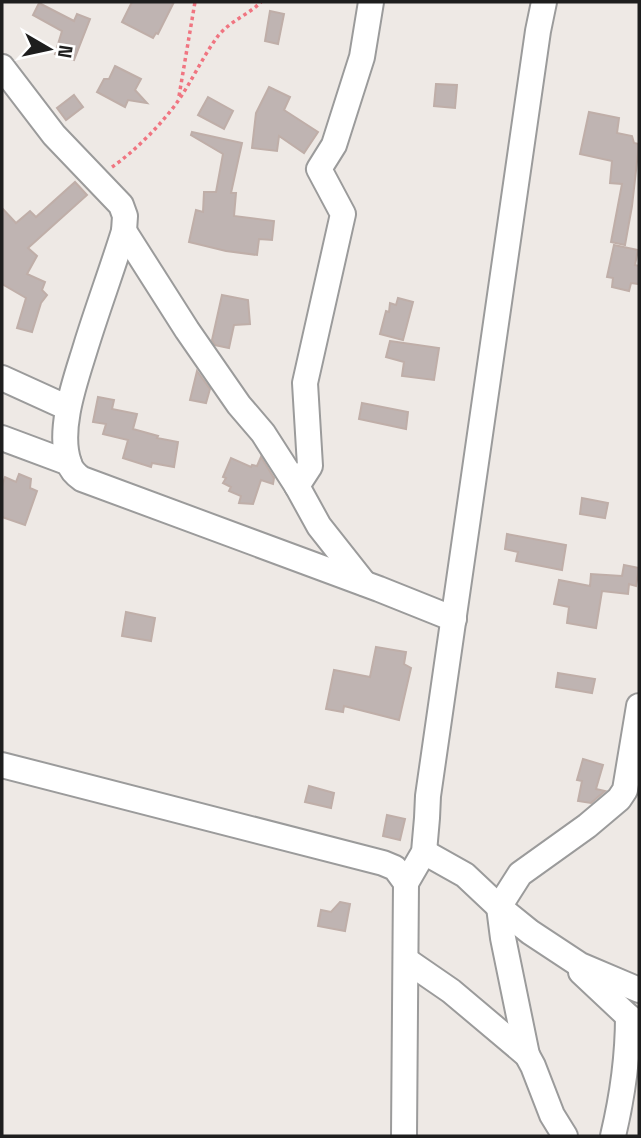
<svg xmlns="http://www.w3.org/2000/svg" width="641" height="1138" font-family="'Space Grotesk',sans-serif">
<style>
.building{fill:#bfb4b2;stroke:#bfaea8;stroke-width:2}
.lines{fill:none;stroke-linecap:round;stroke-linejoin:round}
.minor-casing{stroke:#9b9b9b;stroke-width:28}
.path{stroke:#f07581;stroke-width:3.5;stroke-dasharray:3.5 3.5;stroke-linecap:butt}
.minor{stroke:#fff;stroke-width:24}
</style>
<rect width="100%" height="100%" fill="#eee9e5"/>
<g class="building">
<polygon points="132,2 174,2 158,34 156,33 153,38 122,22"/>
<polygon points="39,3 74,21 77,14 90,19 74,60 55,54 62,31 33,15"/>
<polygon points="270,11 284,14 278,44 265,41"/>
<polygon points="115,66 141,79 135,90 147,103 128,100 125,107 97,92 104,79 109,79"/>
<polygon points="436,84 457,85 455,108 434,106"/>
<polygon points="269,87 290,97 284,110 318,132 304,153 279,136 277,151 252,148 256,113"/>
<polygon points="74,95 83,107 66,120 57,108"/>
<polygon points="208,97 233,111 224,129 198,115"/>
<polygon points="589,112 619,118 617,133 632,136 634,143 639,144 632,206 625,245 611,242 622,184 610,183 612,161 580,154"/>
<polygon points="192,132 242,143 231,193 236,193 234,216 274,221 272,240 259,239 257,255 226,251 189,242 196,210 203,212 204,192 216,192 223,154 191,135"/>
<polygon points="75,182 87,195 28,248 37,256 27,274 45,282 42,290 47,295 41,303 32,332 17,328 26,298 2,284 2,208 16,223 30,211 36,217"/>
<polygon points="614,245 638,250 635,265 639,266 639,284 631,283 629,291 612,287 613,278 607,277"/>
<polygon points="222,295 248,300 250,324 234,325 229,348 215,345 212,340"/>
<polygon points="398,298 413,302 403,340 380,334 386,311 389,312 390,303 396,305"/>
<polygon points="390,341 439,348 434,380 402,376 404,362 386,357"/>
<polygon points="197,371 210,389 206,403 190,400"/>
<polygon points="98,397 114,400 112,409 137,414 133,429 158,436 157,438 178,442 174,467 152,463 151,467 123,458 128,440 103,434 106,424 93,422"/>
<polygon points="362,403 408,412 406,429 359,419"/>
<polygon points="261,457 274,478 273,484 261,480 253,504 239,503 241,496 229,491 231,487 223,483 226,478 223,477 231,458 251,467 252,465 257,466"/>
<polygon points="19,474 31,479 30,488 37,491 25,525 2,517 2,486 5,477 16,482"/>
<polygon points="582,498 608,503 605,518 580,514"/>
<polygon points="507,534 566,545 562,570 516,561 518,552 505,549"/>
<polygon points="624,565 639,568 636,586 629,584 628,594 602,591 596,628 567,623 569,607 554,604 559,580 590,586 591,574 622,576"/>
<polygon points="126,612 155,618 151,641 122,636"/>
<polygon points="376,647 406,652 404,664 411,668 399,720 344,706 343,712 326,709 334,670 370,677"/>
<polygon points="558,673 595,679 592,693 556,687"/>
<polygon points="583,759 603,765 596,789 605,791 591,803 578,801 582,781 577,780"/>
<polygon points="309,786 334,793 331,808 305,802"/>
<polygon points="387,815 405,819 400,840 383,836"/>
<polygon points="340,902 350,904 345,931 318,926 321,910 331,912"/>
</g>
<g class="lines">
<defs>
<g id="minor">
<path d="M2 67 54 135 121 205 125 216 124 231C112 270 98 307 86 346 76 379 57 429 69 463 71 470 76 475 82 479L379 589 454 619"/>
<polyline points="124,231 187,330 239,405 263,433 297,486 319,526 364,583"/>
<polyline points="2,378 68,408"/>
<polyline points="2,438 69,463"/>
<polyline points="297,486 310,466 305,383 343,214 319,169 334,145 362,57 371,2"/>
<polyline points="2,765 383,863 395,868 406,883 404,1136"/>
<polyline points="424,852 465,875 499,907 530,932 580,965 639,990"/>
<polyline points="406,883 424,852 427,818 428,796 538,31 544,2"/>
<polyline points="406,960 451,991 527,1055 533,1066 552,1115 565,1136"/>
<polyline points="581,972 631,1019 639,1021"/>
<polyline points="527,1055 503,938 499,907 520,874 587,826 619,799 625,790 639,706"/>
<path d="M613 1136C623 1094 628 1059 628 1016"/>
</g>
</defs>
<use href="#minor" class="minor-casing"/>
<g class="path">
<polyline points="179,96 195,2"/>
<path d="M112 167C134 152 162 124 178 101 192 81 203 56 218 36 230 21 248 15 261 2"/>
</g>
<use href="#minor" class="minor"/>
</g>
<rect width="641" height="1138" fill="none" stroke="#1e1e1e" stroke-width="7"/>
<g transform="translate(49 49) rotate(99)" stroke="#ffffff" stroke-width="5" paint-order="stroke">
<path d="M0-5L12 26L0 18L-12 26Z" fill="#1e1e1e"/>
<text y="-10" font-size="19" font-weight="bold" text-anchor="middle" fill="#1e1e1e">N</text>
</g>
</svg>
